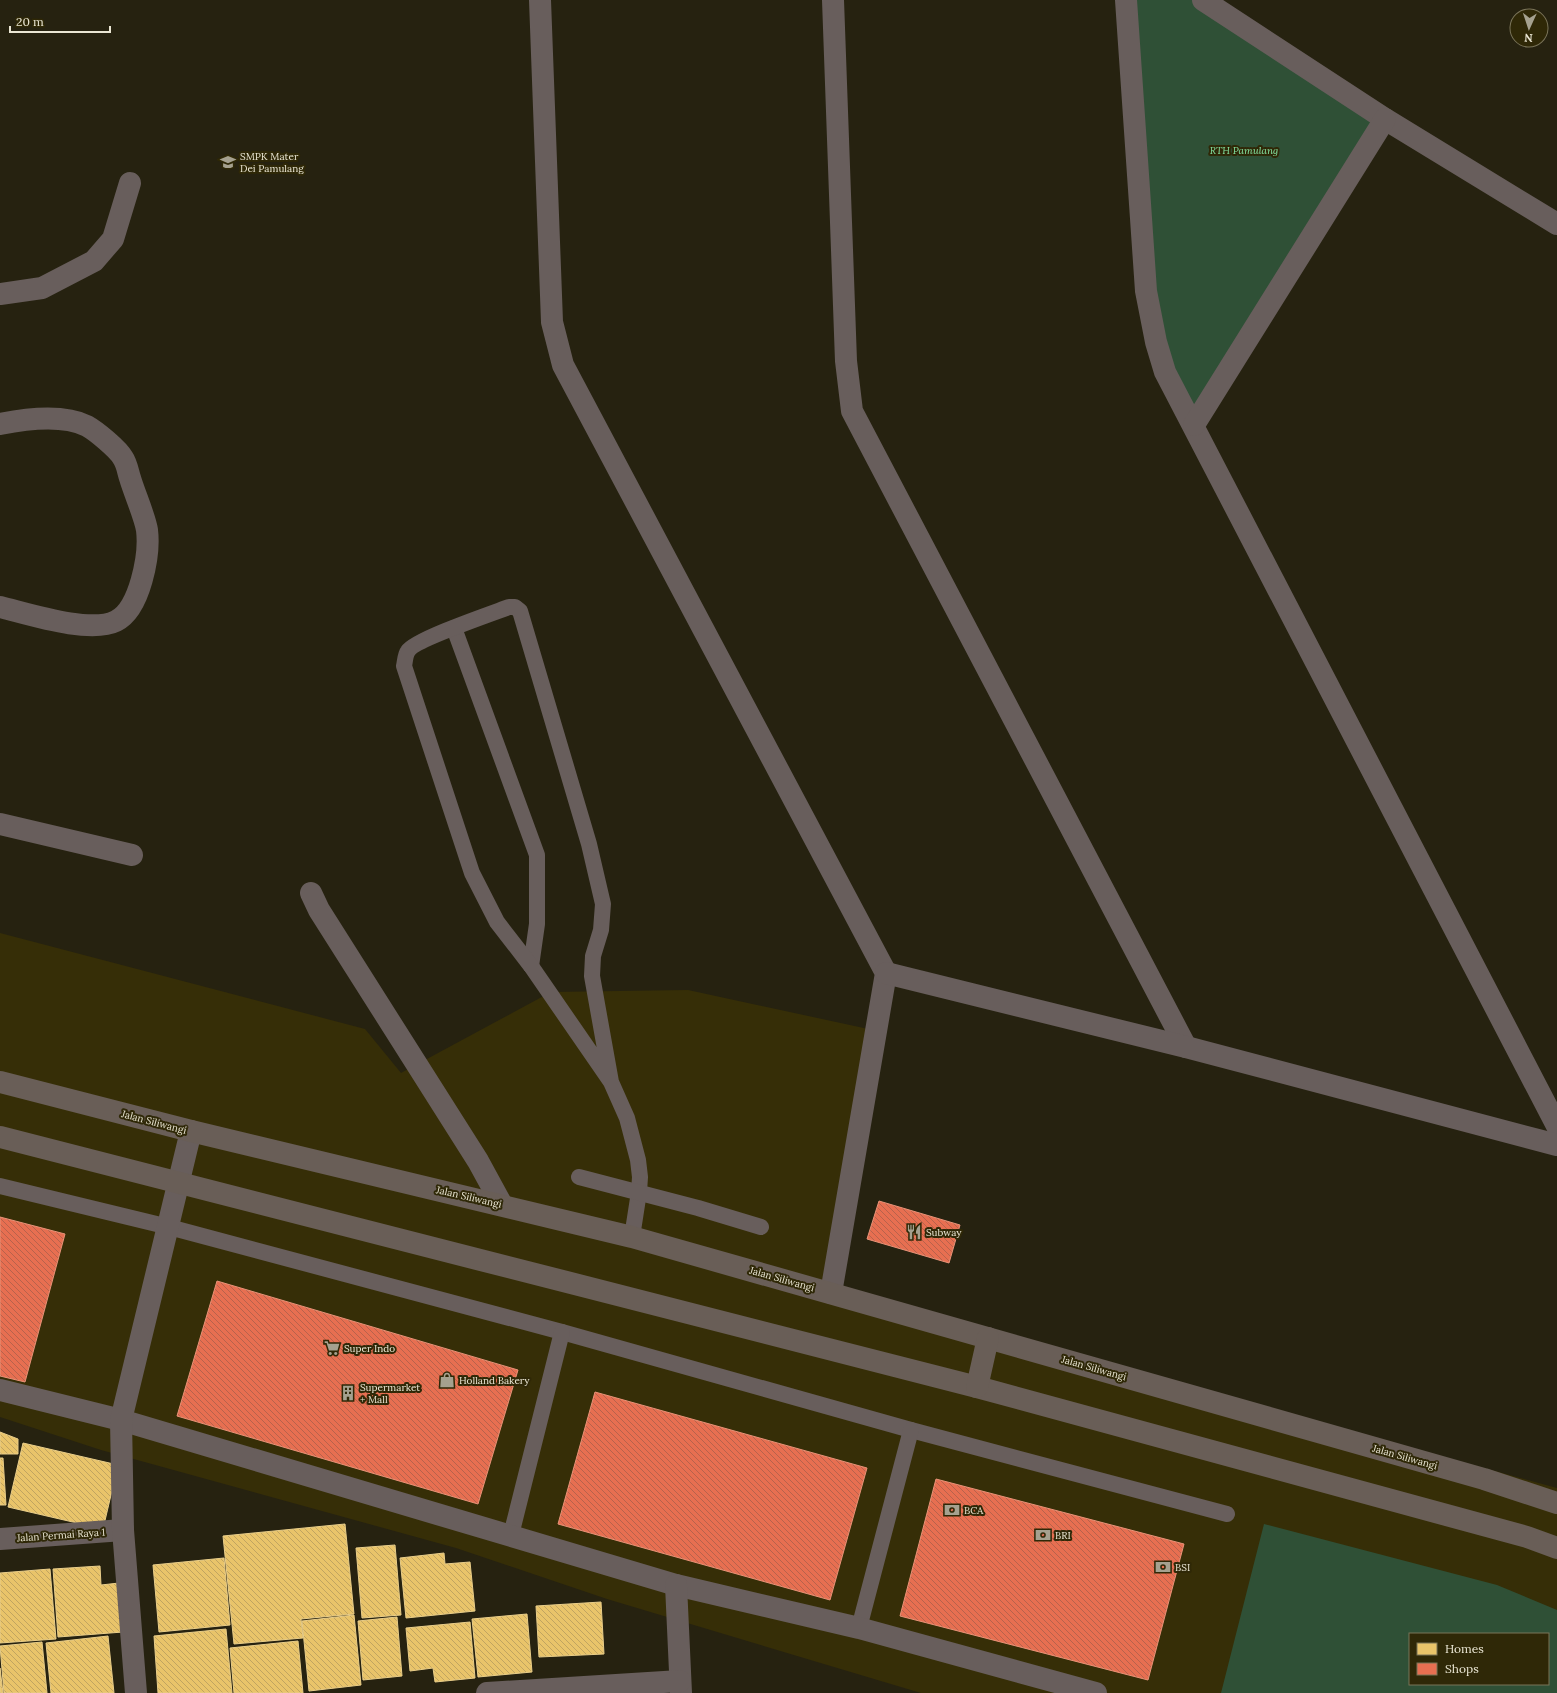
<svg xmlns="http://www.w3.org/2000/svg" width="1557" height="1693" font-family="Lora,serif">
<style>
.built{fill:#362e07;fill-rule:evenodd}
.green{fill:#2f5036;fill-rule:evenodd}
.homes{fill:url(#homes-back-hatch);stroke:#e9ce8a}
.shops{fill:url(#shops-back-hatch);stroke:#e89378}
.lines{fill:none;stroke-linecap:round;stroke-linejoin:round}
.lane{stroke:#685e5c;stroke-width:16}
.street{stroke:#685e5c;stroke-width:22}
.primary{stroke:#695e57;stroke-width:22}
.labels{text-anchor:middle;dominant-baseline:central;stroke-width:4;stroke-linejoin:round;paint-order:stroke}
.park-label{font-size:10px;font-style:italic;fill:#83e1a0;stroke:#2f2807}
.poi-label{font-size:10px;fill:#eae6d4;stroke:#2f2807;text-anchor:start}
.street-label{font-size:10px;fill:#eae6d4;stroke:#2f2807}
</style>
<defs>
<pattern id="homes-back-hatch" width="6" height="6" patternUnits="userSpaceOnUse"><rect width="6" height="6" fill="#e9c46a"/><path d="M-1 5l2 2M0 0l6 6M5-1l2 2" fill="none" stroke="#c0a460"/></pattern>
<pattern id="shops-back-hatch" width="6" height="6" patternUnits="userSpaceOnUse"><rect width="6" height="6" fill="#e76f51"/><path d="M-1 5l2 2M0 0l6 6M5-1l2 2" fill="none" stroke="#b7624c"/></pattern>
</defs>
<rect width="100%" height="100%" fill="#262210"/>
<path class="built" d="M0 933 365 1029 401 1073 551 992 688 990 873 1030 821 1287 1557 1488V1693H921L607 1599 456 1548 101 1450 0 1417ZM1410 1634H1548V1684H1410Z"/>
<g class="green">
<polygon points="1127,0 1203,0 1385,119 1194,425 1156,342"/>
<path d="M1264 1524 1497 1585 1557 1610V1693H1221ZM1410 1634H1548V1684H1410Z"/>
</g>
<g class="homes">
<polygon points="0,1432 18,1439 18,1454 0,1454"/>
<polygon points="23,1443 118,1465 103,1529 8,1507"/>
<polygon points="0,1458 3,1458 6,1505 0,1505"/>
<polygon points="345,1524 354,1614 301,1619 303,1638 234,1644 223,1536"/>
<polygon points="395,1545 401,1615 362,1618 356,1548"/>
<polygon points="444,1553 445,1564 470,1562 475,1611 406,1618 400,1558"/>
<polygon points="224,1558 230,1625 159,1632 153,1565"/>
<polygon points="100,1566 101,1585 119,1583 123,1632 58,1637 53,1569"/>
<polygon points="50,1569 56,1639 0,1643 0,1573"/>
<polygon points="601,1602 604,1654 539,1657 536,1606"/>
<polygon points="527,1614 532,1672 478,1677 472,1619"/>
<polygon points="354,1615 361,1685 309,1691 302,1621"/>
<polygon points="397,1617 402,1676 363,1680 358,1621"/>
<polygon points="470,1622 475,1678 435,1682 433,1668 410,1671 406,1628"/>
<polygon points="226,1629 232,1693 158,1693 154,1636"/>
<polygon points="108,1636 114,1693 51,1693 46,1643"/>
<polygon points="298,1641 303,1693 234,1693 230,1648"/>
<polygon points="42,1642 47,1693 4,1693 0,1646"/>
<polygon points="0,1668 3,1693 0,1693"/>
</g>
<g class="shops">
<polygon points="879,1201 960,1225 949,1263 867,1239"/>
<polygon points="0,1217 65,1234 25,1382 0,1376"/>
<polygon points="217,1281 518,1370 478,1504 177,1416"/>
<polygon points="595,1392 867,1468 830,1600 558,1524"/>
<polygon points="936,1479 1184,1544 1148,1680 900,1616"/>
</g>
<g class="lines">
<g class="lane">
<polyline points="454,628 537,855 537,924 531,966"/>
<path d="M611 1082 592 976 593 956 601 930 603 904 589 844 520 611 515 607H509C493 613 414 640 408 651 405 655 405 662 404 666L472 873 497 922 531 966 611 1082 627 1118 638 1160 640 1177 639 1192 632 1237"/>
<polyline points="579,1177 698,1208 761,1227"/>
<polyline points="0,1186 169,1227 562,1332 911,1430 1227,1514"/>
<polyline points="511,1535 562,1332"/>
<polyline points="859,1628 911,1430"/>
</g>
<g class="street">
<polyline points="540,0 552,322 563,365 886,973 831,1293"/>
<polyline points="833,0 846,361 852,411 1186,1047"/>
<polyline points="1126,0 1146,291 1156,342 1165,372 1557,1126"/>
<polyline points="1203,0 1385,119 1557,224"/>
<polyline points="0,294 42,288 94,261 113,239 130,183"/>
<path d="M0 424C25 419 63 414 87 426 96 431 118 449 123 458 127 464 128 472 130 478 134 492 145 517 147 530 150 555 140 609 116 621 90 634 29 614 0 607"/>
<polyline points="1194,425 1385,119"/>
<polyline points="0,824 132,855"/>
<polyline points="311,893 319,910 478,1161 502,1205"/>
<polyline points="886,973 1186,1047 1557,1145"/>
<polyline points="0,1390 121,1420 676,1585 859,1628 1096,1693"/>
<polyline points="0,1539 123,1530"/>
<polyline points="676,1585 681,1693"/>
<polyline points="136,1693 123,1530 121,1420 191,1131"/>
<polyline points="487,1693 680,1681"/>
</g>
<g class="primary">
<polyline points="0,1082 191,1131 632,1237 1484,1479 1557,1503"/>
<polyline points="0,1137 977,1387 1527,1537 1557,1548"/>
<polyline points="977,1387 988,1338"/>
</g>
</g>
<defs>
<symbol id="school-bare" viewBox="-9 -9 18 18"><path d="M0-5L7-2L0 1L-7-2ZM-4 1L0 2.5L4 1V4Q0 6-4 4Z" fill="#a5a18f" stroke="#2f2807" stroke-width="2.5" paint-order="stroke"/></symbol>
<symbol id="restaurant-bare" viewBox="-9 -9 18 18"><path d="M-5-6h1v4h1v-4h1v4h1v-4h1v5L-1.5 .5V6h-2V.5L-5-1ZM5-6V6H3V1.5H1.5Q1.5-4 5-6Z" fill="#a5a18f" stroke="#2f2807" stroke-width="2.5" paint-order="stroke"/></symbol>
<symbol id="supermarket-bare" viewBox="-9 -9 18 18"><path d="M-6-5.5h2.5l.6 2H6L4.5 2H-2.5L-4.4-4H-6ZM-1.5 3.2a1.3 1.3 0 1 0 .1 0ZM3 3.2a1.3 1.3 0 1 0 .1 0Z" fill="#a5a18f" stroke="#2f2807" stroke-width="2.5" paint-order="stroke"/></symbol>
<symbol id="shop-bare" viewBox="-9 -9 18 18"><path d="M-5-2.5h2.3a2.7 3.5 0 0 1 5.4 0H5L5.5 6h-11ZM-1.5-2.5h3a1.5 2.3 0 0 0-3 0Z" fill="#a5a18f" stroke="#2f2807" stroke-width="2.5" paint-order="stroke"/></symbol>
<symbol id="building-bare" viewBox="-9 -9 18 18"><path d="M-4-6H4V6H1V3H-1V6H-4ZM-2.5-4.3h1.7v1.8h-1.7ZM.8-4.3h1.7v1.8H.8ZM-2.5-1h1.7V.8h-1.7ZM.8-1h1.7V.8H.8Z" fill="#a5a18f" stroke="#2f2807" stroke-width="2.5" paint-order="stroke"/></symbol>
<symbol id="bank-bare" viewBox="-9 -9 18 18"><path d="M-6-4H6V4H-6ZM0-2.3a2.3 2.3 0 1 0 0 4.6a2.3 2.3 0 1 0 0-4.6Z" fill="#a5a18f" stroke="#2f2807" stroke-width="2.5" paint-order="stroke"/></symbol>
</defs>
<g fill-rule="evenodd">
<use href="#school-bare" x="217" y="151" width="22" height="22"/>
<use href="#restaurant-bare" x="903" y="1221" width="22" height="22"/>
<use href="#supermarket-bare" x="321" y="1337" width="22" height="22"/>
<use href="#shop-bare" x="436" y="1369" width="22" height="22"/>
<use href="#building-bare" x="337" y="1382" width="22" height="22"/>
<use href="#bank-bare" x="941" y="1499" width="22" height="22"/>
<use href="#bank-bare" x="1032" y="1524" width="22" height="22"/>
<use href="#bank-bare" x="1152" y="1556" width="22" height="22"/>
</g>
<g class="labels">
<g class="park-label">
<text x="1244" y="150">RTH Pamulang</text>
</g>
<g class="poi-label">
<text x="240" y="156">SMPK Mater<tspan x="240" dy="12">Dei Pamulang</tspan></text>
<text x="926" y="1232">Subway</text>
<text x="344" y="1348">Super Indo</text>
<text x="459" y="1380">Holland Bakery</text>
<text x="360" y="1387">Supermarket<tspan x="360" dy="12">+ Mall</tspan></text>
<text x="964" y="1510">BCA</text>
<text x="1055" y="1535">BRI</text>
<text x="1175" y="1567">BSI</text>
</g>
<g class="street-label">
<text transform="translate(154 1122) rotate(15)">Jalan Siliwangi</text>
<text transform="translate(469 1197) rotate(13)">Jalan Siliwangi</text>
<text transform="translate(782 1279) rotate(16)">Jalan Siliwangi</text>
<text transform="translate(1094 1368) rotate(16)">Jalan Siliwangi</text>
<text transform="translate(1405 1457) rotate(16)">Jalan Siliwangi</text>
<text transform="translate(61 1535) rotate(-4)">Jalan Permai Raya 1</text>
</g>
</g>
<rect x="1409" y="1633" width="140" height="52" fill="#2f2807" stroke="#7a7459"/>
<rect x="1417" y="1643" width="20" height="12" fill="#e9c46a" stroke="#7a7459"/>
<text x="1445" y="1653" font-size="12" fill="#eae6d4">Homes</text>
<rect x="1417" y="1663" width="20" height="12" fill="#e76f51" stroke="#7a7459"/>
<text x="1445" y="1673" font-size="12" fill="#eae6d4">Shops</text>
<g transform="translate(1529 28) rotate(183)"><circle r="19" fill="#2f2807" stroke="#7a7459"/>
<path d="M0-3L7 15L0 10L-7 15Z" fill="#a5a18f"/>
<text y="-6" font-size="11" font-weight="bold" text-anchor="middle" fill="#eae6d4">N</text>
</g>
<path d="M10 26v6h100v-6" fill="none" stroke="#eae6d4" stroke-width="2"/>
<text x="16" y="26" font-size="12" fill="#eae6d4" stroke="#2f2807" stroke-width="3" paint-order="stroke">20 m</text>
</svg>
